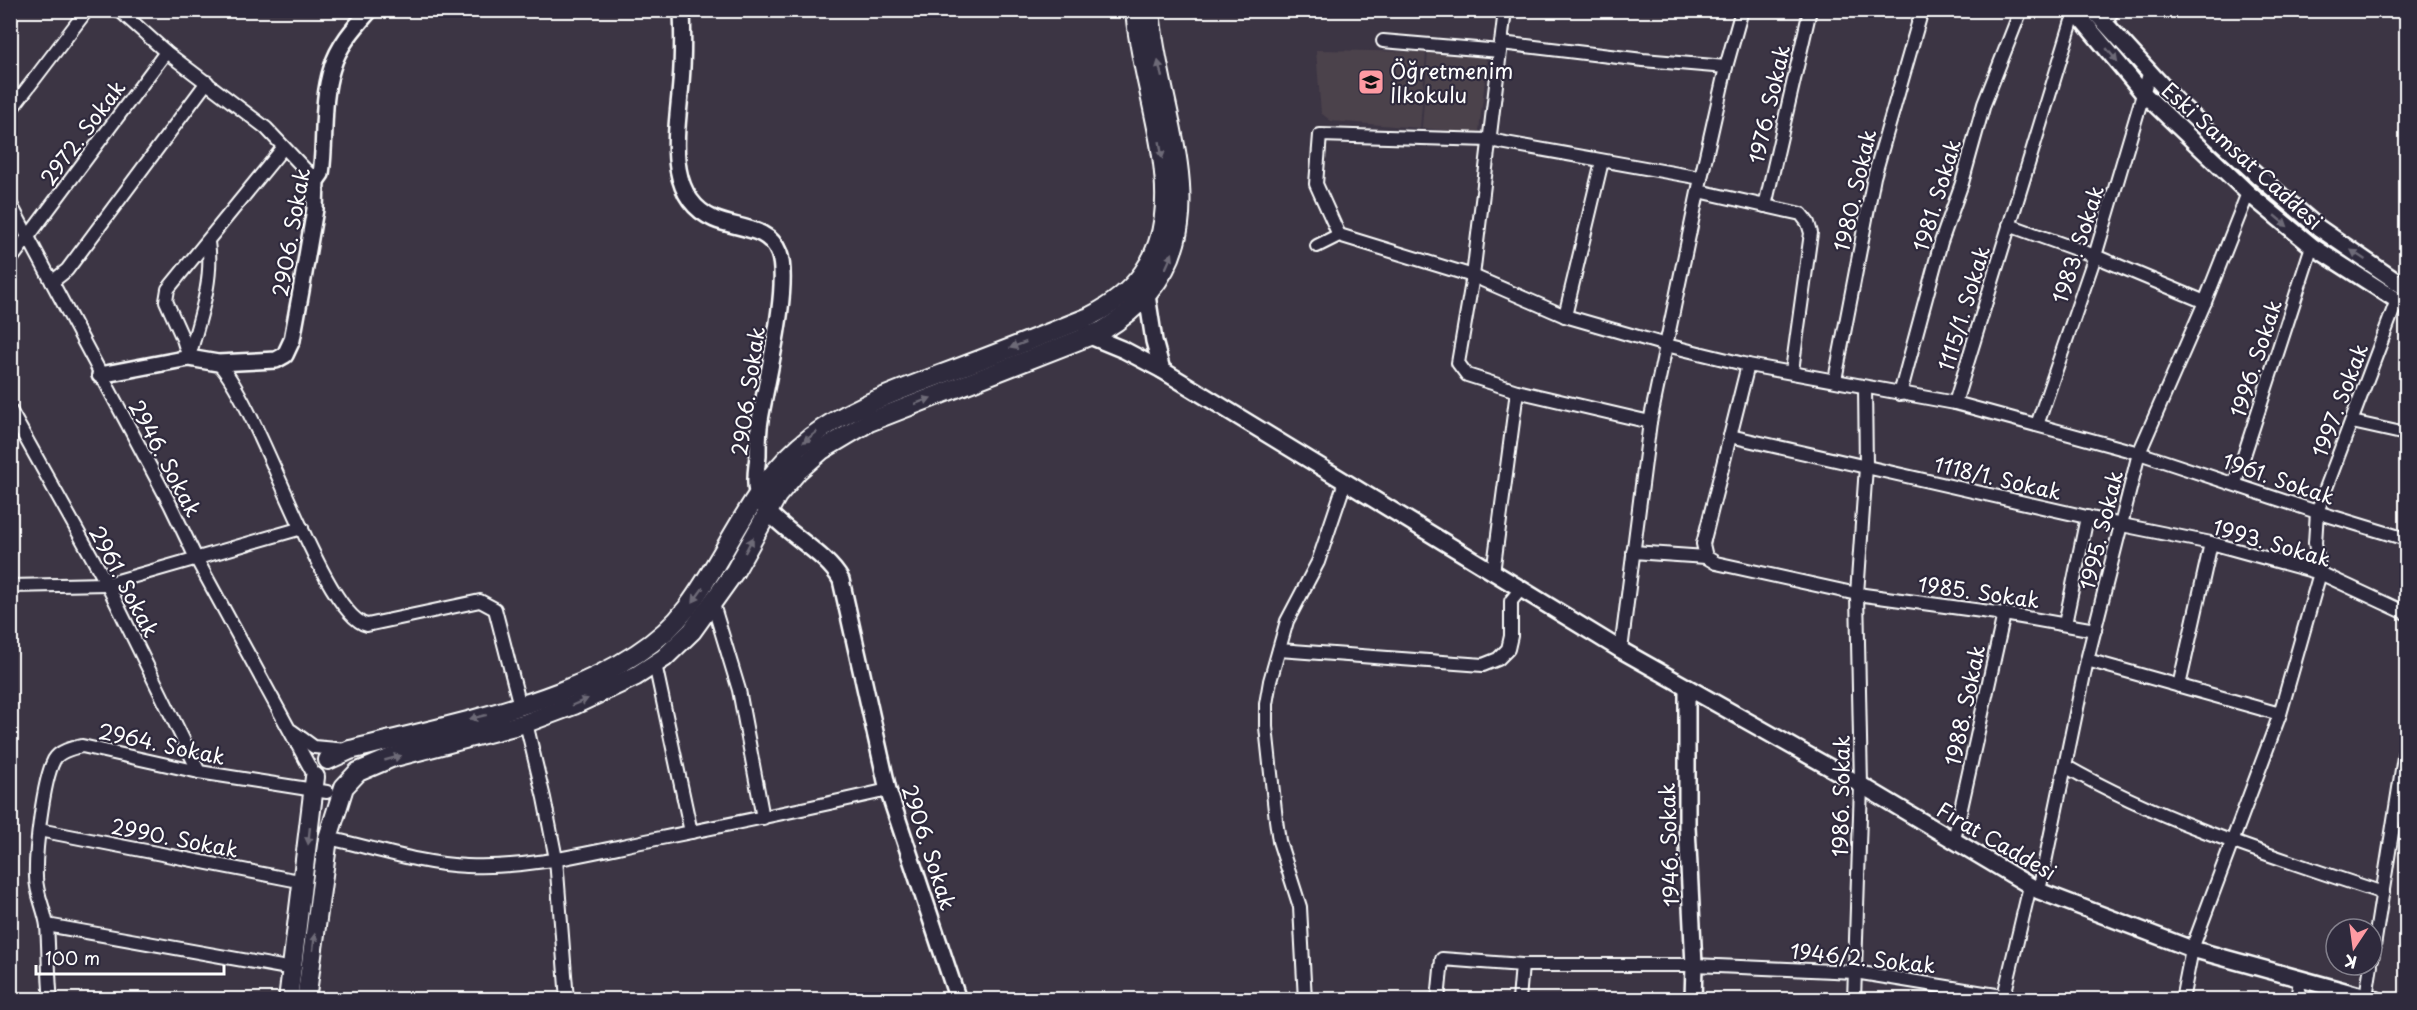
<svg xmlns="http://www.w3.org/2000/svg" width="2417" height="1010" font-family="'Playpen Sans',sans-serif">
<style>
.built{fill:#4c424c}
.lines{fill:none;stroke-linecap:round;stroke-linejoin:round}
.minor-casing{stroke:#fff;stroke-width:16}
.tertiary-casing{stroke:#fff;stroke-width:20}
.secondary-casing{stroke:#fff;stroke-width:22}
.minor{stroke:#2f2a3d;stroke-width:12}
.tertiary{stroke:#2f2a3d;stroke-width:15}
.secondary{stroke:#2f2a3d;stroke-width:18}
.oneway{fill:#6d6a77}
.labels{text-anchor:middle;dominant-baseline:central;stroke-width:4.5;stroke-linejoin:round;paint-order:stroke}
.poi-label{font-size:21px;fill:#fff;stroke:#2f2a3d;text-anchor:start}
.street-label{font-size:21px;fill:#fff;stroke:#2f2a3d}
</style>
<rect width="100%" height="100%" fill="#3c3544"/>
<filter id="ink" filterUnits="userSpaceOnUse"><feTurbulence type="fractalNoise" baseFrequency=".0167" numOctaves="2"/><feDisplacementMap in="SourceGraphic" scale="12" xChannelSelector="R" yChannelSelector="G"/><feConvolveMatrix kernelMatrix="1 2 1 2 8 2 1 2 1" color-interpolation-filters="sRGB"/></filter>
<g filter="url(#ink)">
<g class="built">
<polygon points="1316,50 1426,52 1420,128 1331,121 1321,113"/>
<polygon points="1428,52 1484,56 1487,62 1479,131 1475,133 1422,128"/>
</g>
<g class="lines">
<defs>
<g id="minor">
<polyline points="119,10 166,52 266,128 316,181"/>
<polyline points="1505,10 1473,276 1458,363 1467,375 1517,391 1650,422"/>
<polyline points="2104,22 2114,10"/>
<polyline points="1383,41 1500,51"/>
<polyline points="1501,43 1643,60 1726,67"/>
<polyline points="10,111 87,10"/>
<polyline points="1699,191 1801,214 1808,223 1811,233 1792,371"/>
<polyline points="10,203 170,504 196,558 315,777"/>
<polyline points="1765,206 1810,10"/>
<polyline points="2009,225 2095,256 2205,302"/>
<polyline points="1339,235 1316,184 1320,135 1489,140 1701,178"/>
<polyline points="1317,246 1339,235 1473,276 1565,316 1666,345 1748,365 1955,403 2139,453 2317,512 2406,539"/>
<polyline points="10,261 166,52"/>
<polyline points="52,282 67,270 207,82"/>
<polyline points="1565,316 1602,161"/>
<path d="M189 357C199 320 214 280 208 242"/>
<polyline points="189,358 183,339 166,301 168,289 283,148"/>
<path d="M218 363C260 406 322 615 367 625L480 601 495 609 520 706"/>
<polyline points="1748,365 1703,544 1706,557 1716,563 1857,594 2004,614 2095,630"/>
<polyline points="1835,380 1874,177 1922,10"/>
<polyline points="1900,394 1941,242 1962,183 1984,104 2021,10"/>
<polyline points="1955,403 2075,11"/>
<polyline points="10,410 107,584 199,772"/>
<polyline points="2352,422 2406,434"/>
<polyline points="2037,425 2095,256 2149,74"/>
<polyline points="1730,436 2122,525 2211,543 2320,573 2406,613"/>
<polyline points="2235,483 2312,246"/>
<polyline points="1633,552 1706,557"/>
<polyline points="1493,573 1517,391"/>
<polyline points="10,586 107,584 302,528"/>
<polyline points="713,604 739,690 763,818"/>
<polyline points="2065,624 2087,517"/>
<polyline points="1279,650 1483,665 1498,659 1508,649 1511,636 1511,601 1520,590"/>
<polyline points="1621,650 1650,422 1701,178 1726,67 1742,10"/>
<polyline points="2087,660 2280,714"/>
<polyline points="655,664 691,832"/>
<polyline points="2179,686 2211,543"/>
<polyline points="526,723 544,798 556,859 567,1000"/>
<polyline points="292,731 314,747 347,750"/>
<path d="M2065 766C2164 823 2275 857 2383 893"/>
<polyline points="39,830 304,882"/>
<path d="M328 838C374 848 420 864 467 866 529 869 591 852 651 840 731 824 810 808 888 790"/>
<polyline points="1954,840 2004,614"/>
<polyline points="2039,891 2087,660 2139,453 2205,302 2248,193"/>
<polyline points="47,925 293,969"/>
<polyline points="2372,959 2406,744"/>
<polyline points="2366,997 2371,965"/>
<path d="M51 1000C48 975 49 951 47 926 45 910 36 894 36 877 35 852 43 781 54 760 59 751 72 748 82 746L199 772 327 792"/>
<polyline points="1305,1000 1300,907 1279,841 1276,820 1266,727 1266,704 1270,681 1287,621 1318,562 1345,482"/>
<polyline points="1438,1000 1442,959 1522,965 1694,965 1855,972 2027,1000"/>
<polyline points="1519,1000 1522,965"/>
<polyline points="1854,1000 1861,785 1857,594 1866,467 1865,387"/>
<polyline points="2003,1000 2030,886"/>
<polyline points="2182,1000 2192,949 2280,714 2320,573 2315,543 2317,512 2397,300"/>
<polyline points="2297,1000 2300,980"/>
</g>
<g id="tertiary">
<path d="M682 10C683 35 683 59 681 83 678 127 662 196 714 219 737 229 769 226 779 253 791 285 766 382 760 420 758 431 758 444 758 456 757 467 754 481 757 492 765 524 824 548 841 580L888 790 958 1000"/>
<polyline points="2074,10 2143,93 2248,193 2312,246 2406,306"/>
<polyline points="2093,10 2180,105 2257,175 2319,228 2406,288"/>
<polyline points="1147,295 1154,341 1162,370"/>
<polyline points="1086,332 1090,336 1124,350 1162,370 1621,650 1861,785 2039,891 2192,949 2377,1000"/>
<path d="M100 375 189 358 218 363 276 360 285 355 292 340 301 291 315 209 316 181 321 174C326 139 321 102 332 68 338 46 355 27 370 10"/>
<polyline points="1687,688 1687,827 1694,965 1693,1000"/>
</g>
<g id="secondary">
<path d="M328 760 350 750C451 724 622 695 687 608 730 551 752 481 811 437 849 408 893 393 937 376 988 357 1039 337 1089 317 1221 250 1143 117 1135 10"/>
<polyline points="288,1000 315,777"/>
<path d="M306 1000 328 838 344 787 358 772 391 758 526 723 574 705 636 676 664 658 692 631 735 571 777 496 798 471 822 450 869 422 1102 331C1237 250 1159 128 1150 10"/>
</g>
</defs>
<use href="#minor" class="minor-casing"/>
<use href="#tertiary" class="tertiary-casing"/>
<use href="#secondary" class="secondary-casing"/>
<use href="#minor" class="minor"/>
<use href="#tertiary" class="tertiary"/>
<use href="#secondary" class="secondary"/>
</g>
<defs><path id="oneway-solid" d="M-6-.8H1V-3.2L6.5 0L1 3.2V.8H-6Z" transform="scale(1.5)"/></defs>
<g class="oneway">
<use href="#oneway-solid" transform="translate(2112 55) rotate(50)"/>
<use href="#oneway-solid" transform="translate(1160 69) rotate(-103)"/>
<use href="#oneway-solid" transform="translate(1161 150) rotate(81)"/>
<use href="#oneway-solid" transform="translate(2281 221) rotate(40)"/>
<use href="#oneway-solid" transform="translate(2358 255) rotate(-146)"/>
<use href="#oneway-solid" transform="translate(1169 261) rotate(-66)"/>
<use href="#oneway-solid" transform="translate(1018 345) rotate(159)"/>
<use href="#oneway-solid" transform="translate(923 401) rotate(-21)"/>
<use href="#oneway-solid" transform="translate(810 437) rotate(142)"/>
<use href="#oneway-solid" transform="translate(749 545) rotate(-62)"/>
<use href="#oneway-solid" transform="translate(698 595) rotate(126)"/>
<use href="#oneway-solid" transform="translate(580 702) rotate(-23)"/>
<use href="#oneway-solid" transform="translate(478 717) rotate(166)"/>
<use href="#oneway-solid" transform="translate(393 758) rotate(-16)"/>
<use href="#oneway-solid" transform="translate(309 836) rotate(96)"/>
<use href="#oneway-solid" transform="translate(314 942) rotate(-83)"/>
</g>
</g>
<defs>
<symbol id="school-square" viewBox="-11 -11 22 22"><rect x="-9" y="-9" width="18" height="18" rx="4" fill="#ff9aa2" stroke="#2f2a3d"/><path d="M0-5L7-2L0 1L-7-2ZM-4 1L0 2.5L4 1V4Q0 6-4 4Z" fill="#111"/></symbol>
</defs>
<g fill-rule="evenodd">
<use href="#school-square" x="1356" y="67" width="30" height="30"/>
</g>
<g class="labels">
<g class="poi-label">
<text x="1390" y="70">Öğretmenim<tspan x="1390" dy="24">İlkokulu</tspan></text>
</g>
<g class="street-label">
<text transform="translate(1768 104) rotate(-77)">1976. Sokak</text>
<text transform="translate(82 132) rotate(-53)">2972. Sokak</text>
<text transform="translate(2243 155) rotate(42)">Eski Samsat Caddesi</text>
<text transform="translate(1854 190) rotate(-77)">1980. Sokak</text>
<text transform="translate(1936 195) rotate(-73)">1981. Sokak</text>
<text transform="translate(290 232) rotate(-80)">2906. Sokak</text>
<text transform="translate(2077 244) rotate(-72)">1983. Sokak</text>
<text transform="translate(1963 308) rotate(-73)">1115/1. Sokak</text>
<text transform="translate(2255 358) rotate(-72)">1996. Sokak</text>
<text transform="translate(747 391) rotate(-82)">2906. Sokak</text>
<text transform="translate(2339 400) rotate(-69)">1997. Sokak</text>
<text transform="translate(166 458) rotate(62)">2946. Sokak</text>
<text transform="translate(1998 477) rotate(13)">1118/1. Sokak</text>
<text transform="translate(2279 478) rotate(19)">1961. Sokak</text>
<text transform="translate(2100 530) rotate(-76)">1995. Sokak</text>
<text transform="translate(2272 542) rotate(16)">1993. Sokak</text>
<text transform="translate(125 581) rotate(62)">2961. Sokak</text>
<text transform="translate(1979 591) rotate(8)">1985. Sokak</text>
<text transform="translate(1964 705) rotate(-78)">1988. Sokak</text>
<text transform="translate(162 743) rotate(12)">2964. Sokak</text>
<text transform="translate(1840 796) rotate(-89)">1986. Sokak</text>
<text transform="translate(175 837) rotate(11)">2990. Sokak</text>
<text transform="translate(1997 840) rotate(30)">Fırat Caddesi</text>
<text transform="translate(1668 845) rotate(-92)">1946. Sokak</text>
<text transform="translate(930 847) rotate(72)">2906. Sokak</text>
<text transform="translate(1863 957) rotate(6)">1946/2. Sokak</text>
</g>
</g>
<rect width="2417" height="1010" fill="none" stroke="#2f2a3d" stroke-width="36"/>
<rect x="18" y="18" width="2381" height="974" fill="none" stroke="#fff" stroke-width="2" filter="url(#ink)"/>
<g transform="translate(2354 947) rotate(193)"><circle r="28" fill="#2f2a3d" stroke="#827f8b" stroke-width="1.5"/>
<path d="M0-4.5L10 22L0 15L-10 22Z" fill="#ff9aa2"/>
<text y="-9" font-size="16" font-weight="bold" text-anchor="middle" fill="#ffffff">K</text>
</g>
<path d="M36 965v9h188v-9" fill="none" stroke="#ffffff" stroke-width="3"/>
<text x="45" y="965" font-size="18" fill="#ffffff" stroke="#2f2a3d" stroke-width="4.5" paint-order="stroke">100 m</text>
</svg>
